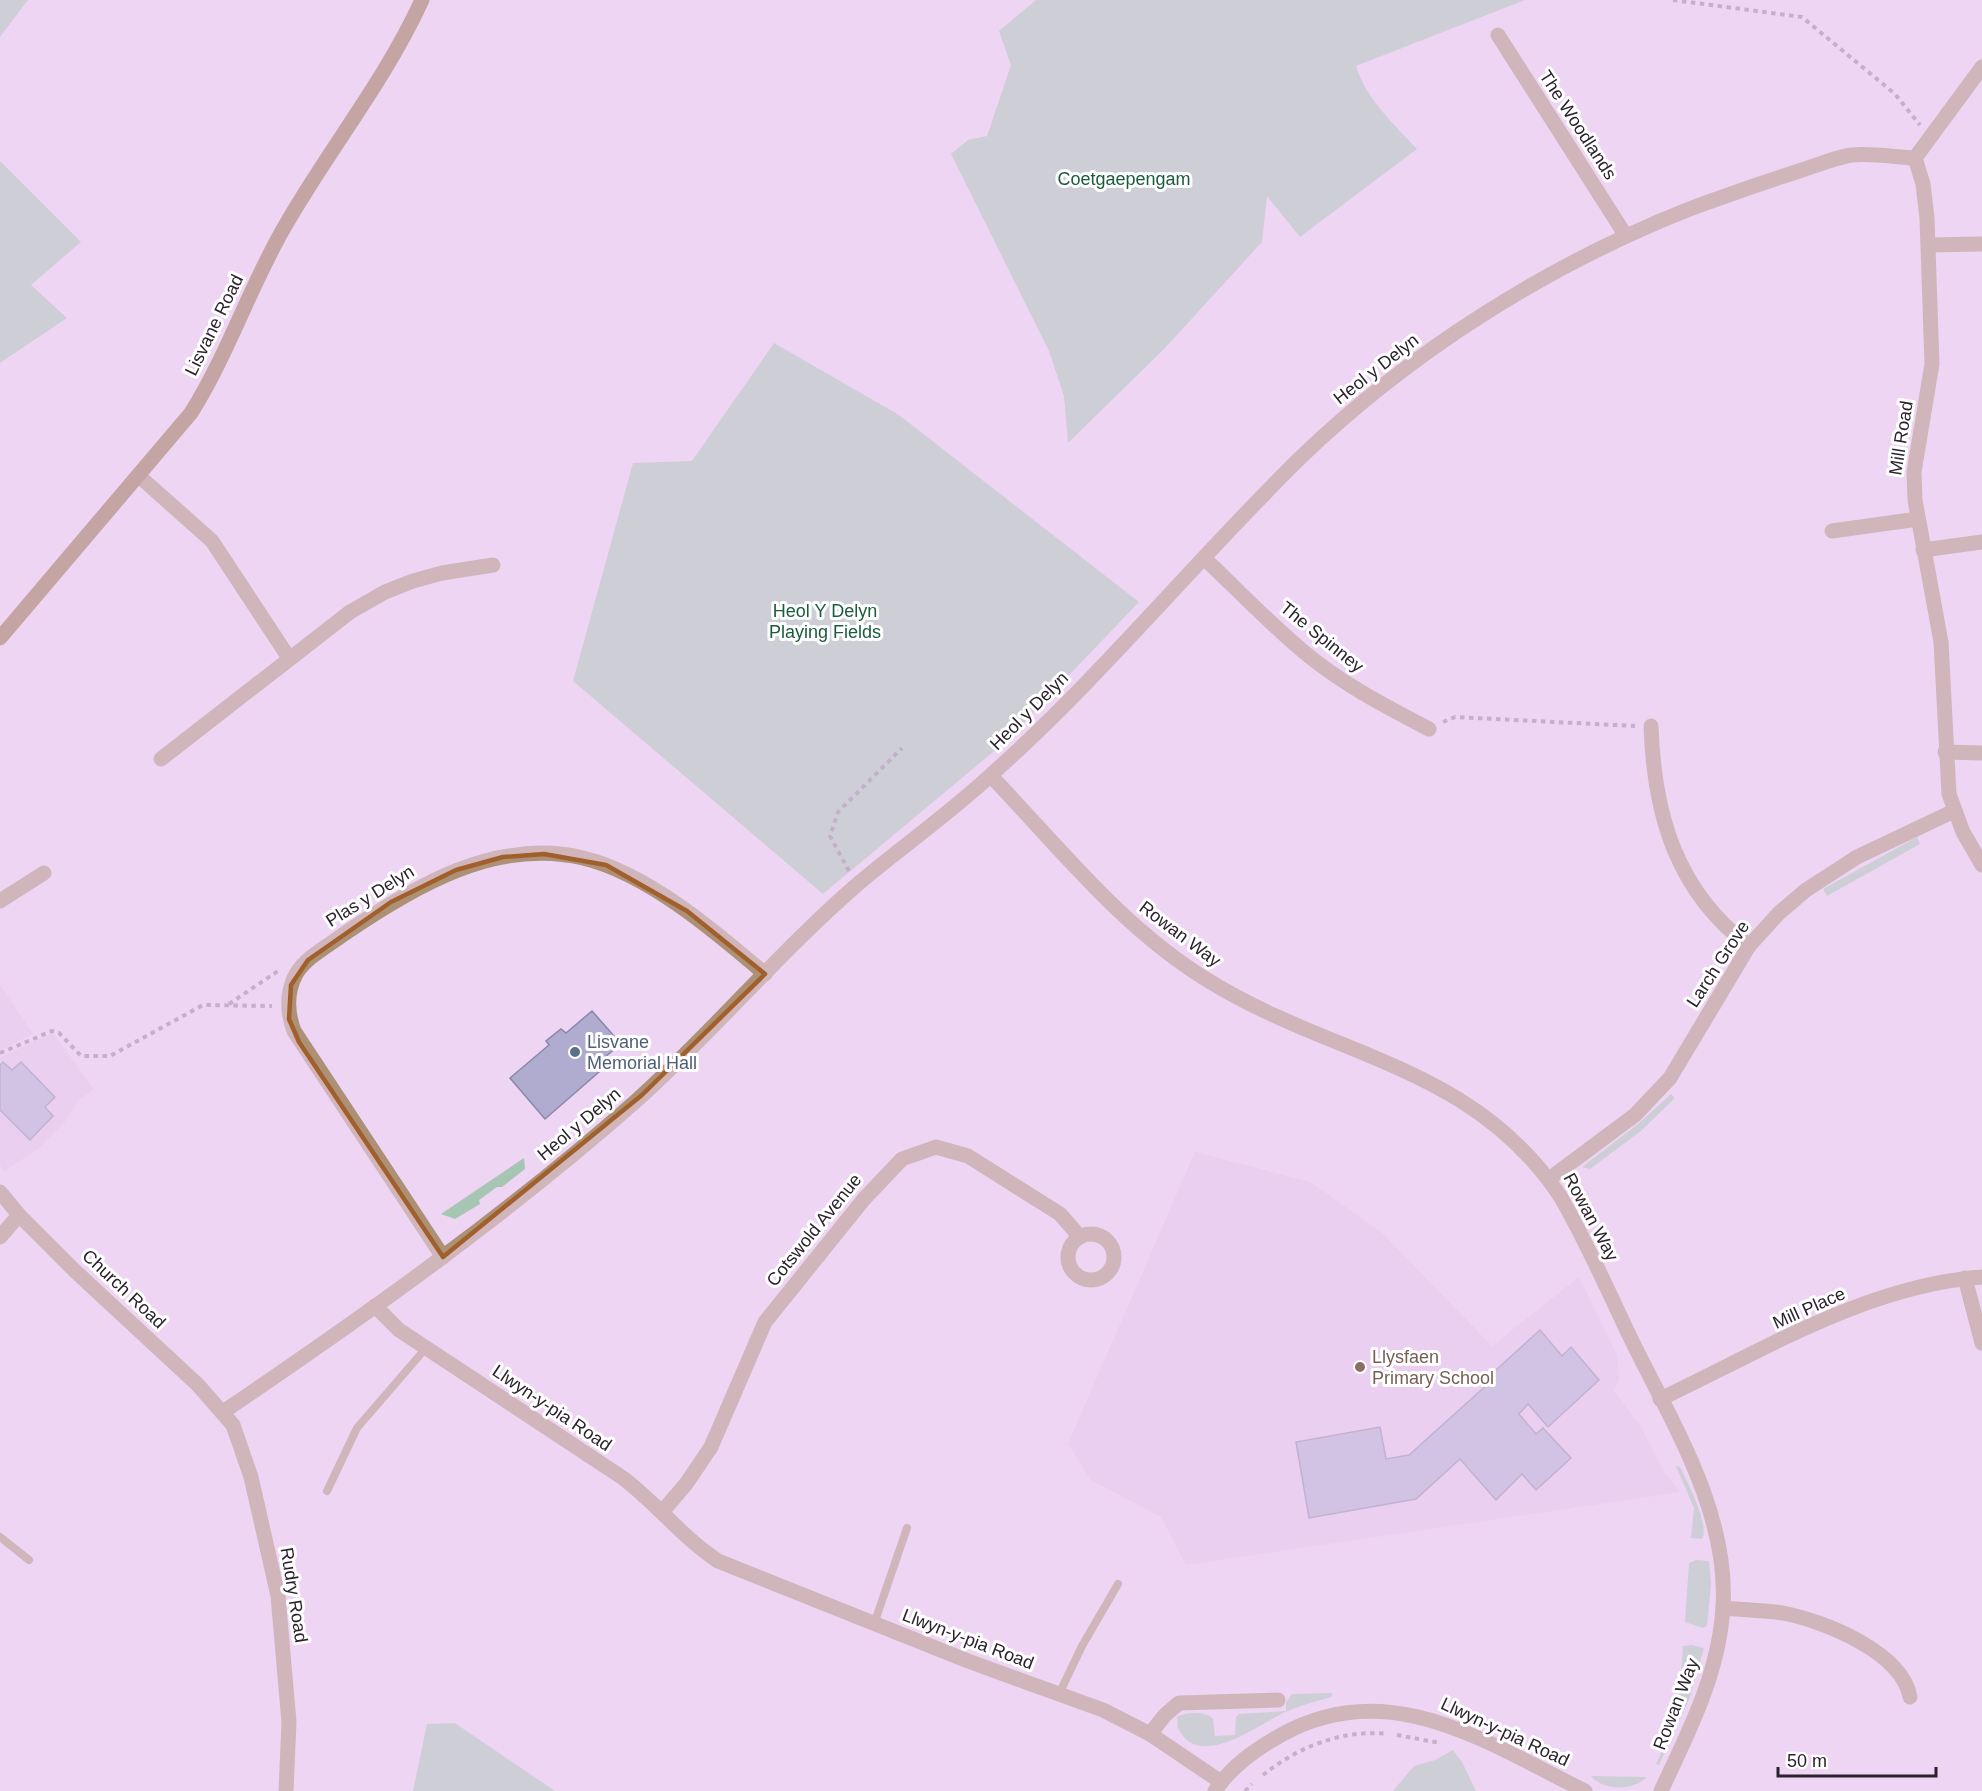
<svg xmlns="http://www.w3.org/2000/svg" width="1982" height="1791" font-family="Arial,sans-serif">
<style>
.built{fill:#e4c7eb}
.green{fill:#a7c5b3}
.building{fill:#afaccf;stroke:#8b87a9;stroke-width:1.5}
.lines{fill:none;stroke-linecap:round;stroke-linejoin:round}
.path{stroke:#938297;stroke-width:4;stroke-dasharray:4.5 4.5;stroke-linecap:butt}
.service{stroke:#ac9176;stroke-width:8}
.minor{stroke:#ac9176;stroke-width:15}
.tertiary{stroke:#ac9176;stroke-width:15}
.secondary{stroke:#926b41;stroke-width:15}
.marked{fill:none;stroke:#a15f2c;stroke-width:4.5;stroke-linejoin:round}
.service-dot{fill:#5c6f8a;stroke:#fff;stroke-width:2}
.education-dot{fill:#8d6e63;stroke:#fff;stroke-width:2}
.labels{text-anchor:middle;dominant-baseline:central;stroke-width:6;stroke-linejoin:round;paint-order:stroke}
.street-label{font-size:18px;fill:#2b222d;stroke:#fff}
.park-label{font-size:18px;fill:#1b5b3c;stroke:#fff}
.service-label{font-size:18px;fill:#4e5e75;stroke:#fff;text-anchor:start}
.education-label{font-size:18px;fill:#785e54;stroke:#fff;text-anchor:start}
</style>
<rect width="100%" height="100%" fill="#eed5f4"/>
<g class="built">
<polygon points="0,985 33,1034 0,1050"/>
<polygon points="53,1033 94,1089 78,1101 64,1123 38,1149 4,1171 0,1165 0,1057"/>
<polygon points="1195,1152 1310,1182 1381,1232 1492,1346 1579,1277 1617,1355 1619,1379 1614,1391 1640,1425 1664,1472 1681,1492 1186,1565 1161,1517 1091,1480 1068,1444"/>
</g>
<g class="green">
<polygon points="0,0 28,0 0,37"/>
<path d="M1036 0H1525L1356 66C1366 99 1394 124 1417 149L1300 237 1267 196 1262 242 1165 348 1068 443 1064 396 1049 351 951 154 968 140 987 136 1011 65 999 31Z"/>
<polygon points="0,161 81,242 31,285 67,318 0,363"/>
<polygon points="774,343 899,415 1139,602 1005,742 823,894 573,681 633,463 692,461"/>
<polygon points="1917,837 1920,844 1827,896 1823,889"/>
<polygon points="1671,1094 1675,1098 1641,1131 1590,1169 1582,1167 1638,1124"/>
<polygon points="524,1158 525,1169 502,1187 497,1187 479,1200 480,1204 455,1219 441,1214"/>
<path d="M1676 1466 1680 1467C1687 1481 1710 1525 1702 1539L1691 1538 1694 1508Z"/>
<polygon points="1696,1560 1709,1561 1711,1584 1707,1626 1703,1628 1685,1622 1689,1563"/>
<polygon points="1692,1645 1704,1648 1690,1697 1659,1765 1656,1764 1678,1717 1683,1646"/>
<path d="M1332 1693V1697C1315 1701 1299 1706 1283 1713 1258 1725 1200 1770 1179 1730 1176 1726 1179 1722 1177 1717 1186 1712 1206 1711 1213 1719L1215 1736 1235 1735 1236 1717 1239 1714 1286 1711V1702L1292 1694Z"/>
<polygon points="455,1723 555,1791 413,1791 427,1724"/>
<polygon points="1453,1750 1462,1762 1476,1791 1393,1791 1414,1766 1435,1760"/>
<path d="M1591 1776 1647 1777C1633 1791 1603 1791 1591 1776Z"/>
</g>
<g class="building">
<polygon points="592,1011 621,1044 594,1066 599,1072 545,1119 510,1078 549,1045 546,1041 561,1029 566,1033"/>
<polygon points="3,1062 12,1070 21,1062 55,1097 45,1107 53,1116 30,1140 0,1110 0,1065"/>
<polygon points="1540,1330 1562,1356 1571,1347 1599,1380 1548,1427 1528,1404 1519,1414 1536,1434 1543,1428 1571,1458 1536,1490 1522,1474 1496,1500 1460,1459 1416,1499 1309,1518 1296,1442 1380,1427 1386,1459 1409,1455 1489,1383 1486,1379"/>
</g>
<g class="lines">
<g class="path">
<polyline points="1673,0 1802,17 1895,94 1920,125"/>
<polyline points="1443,722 1455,717 1635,726"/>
<polyline points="849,871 830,836 838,812 902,748"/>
<polyline points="229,1004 278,971"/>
<polyline points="0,1053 52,1031 59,1033 81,1056 110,1056 203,1005 272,1006"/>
<polyline points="1397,1735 1440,1743"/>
<path d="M1263 1775C1298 1747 1342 1729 1388 1734"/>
<polyline points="1245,1791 1252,1784"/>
</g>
<g class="service">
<polyline points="327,1491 357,1428 426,1348"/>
<polyline points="0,1537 29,1560"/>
<polyline points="874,1624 907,1528"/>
<polyline points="1059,1694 1082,1646 1118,1584"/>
</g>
<g class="minor">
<polyline points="1498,35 1626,236"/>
<polyline points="1982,67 1915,158 1923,184 1927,218 1932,364 1914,472 1915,500 1941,642 1949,794 1963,832 1982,865"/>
<polyline points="1929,245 1982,244"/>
<polyline points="139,476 212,541 289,658"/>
<polyline points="1832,531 1918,519"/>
<polyline points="1923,550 1982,542"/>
<path d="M1204 558C1237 589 1269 623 1304 652 1342 684 1385 706 1429 729"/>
<path d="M1651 726C1654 814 1676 891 1749 946"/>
<polyline points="1945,752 1982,753"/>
<polyline points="161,759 350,612 385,592 413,581 442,573 493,565"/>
<path d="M991 776C1060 848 1123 929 1209 981 1334 1058 1473 1065 1560 1196 1587 1242 1608 1291 1631 1339 1671 1421 1729 1512 1723 1607 1719 1674 1689 1731 1661 1791"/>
<polyline points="0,901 44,873"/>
<polyline points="1549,1179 1635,1115 1670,1078 1749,946 1779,913 1806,890 1857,857 1954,811"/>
<circle cx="1091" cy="1257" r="23"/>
<polyline points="0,1237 19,1215"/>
<path d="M443 1257 294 1031C287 1012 286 993 296 974 306 957 328 946 344 934 413 887 496 837 583 858 647 873 716 932 765 974"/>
<polyline points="1965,1278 1982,1343"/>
<path d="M1660 1399C1762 1351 1868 1285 1982 1277"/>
<polyline points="662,1512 686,1484 711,1447 765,1322 864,1199 902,1159 936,1147 968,1156 1060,1214 1080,1237"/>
<path d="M1723 1608C1743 1610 1763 1610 1783 1613 1824 1621 1902 1652 1910 1697"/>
<polyline points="1150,1734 1165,1715 1179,1703 1278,1700"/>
</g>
<g class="tertiary">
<polyline points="0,1192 19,1215 75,1271 198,1385 233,1425 251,1477 278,1596 289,1722 286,1791"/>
<path d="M375 1306 399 1330 623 1478C657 1504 683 1538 718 1561L968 1661 1103 1710 1150 1734 1221 1782"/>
<path d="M223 1412C366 1315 507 1215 636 1101 713 1032 780 951 859 883 903 846 950 813 992 774 1102 676 1195 561 1300 458 1410 352 1546 266 1687 210 1724 196 1762 183 1799 171 1815 166 1834 158 1851 155 1871 153 1895 157 1915 158"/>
<path d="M1215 1791C1231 1766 1256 1749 1281 1735 1389 1674 1487 1743 1585 1791"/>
</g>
<path class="secondary" d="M0 638 191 413C228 354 250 286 285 226 329 149 385 81 422 0"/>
</g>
<path d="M0 0H1982V1791H0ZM544 854 606 865 687 911 765 974 642 1095 443 1257 299 1042 289 1019 291 985 308 960 391 902 456 870 503 857Z" fill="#eed5f4" fill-opacity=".55" fill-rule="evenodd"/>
<path class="marked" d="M544 854 606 865 687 911 765 974 642 1095 443 1257 299 1042 289 1019 291 985 308 960 391 902 456 870 503 857Z"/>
<circle class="service-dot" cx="575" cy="1052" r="6"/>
<circle class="education-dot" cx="1360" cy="1367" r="6"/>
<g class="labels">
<g class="street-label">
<text transform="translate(1578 125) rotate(57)">The Woodlands</text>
<text transform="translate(214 325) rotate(-64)">Lisvane Road</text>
<text transform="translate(1376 369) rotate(-38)">Heol y Delyn</text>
<text transform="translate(1901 438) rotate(-81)">Mill Road</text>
<text transform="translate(1322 637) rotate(39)">The Spinney</text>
<text transform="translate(1029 711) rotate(-45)">Heol y Delyn</text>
<text transform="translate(370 896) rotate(-32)">Plas y Delyn</text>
<text transform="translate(1180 934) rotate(37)">Rowan Way</text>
<text transform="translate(1718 964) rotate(-57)">Larch Grove</text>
<text transform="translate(579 1124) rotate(-40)">Heol y Delyn</text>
<text transform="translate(1591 1217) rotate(62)">Rowan Way</text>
<text transform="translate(814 1230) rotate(-51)">Cotswold Avenue</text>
<text transform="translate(124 1289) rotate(43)">Church Road</text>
<text transform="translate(1809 1308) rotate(-24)">Mill Place</text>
<text transform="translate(552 1408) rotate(34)">Llwyn-y-pia Road</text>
<text transform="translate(294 1595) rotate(81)">Rudry Road</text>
<text transform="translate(968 1639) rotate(21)">Llwyn-y-pia Road</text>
<text transform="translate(1676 1704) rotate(-69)">Rowan Way</text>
<text transform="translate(1505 1732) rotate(25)">Llwyn-y-pia Road</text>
</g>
<g class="park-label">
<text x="1124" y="179">Coetgaepengam</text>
<text x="825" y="611">Heol Y Delyn<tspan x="825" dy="21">Playing Fields</tspan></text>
</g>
<g class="service-label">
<text x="587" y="1042">Lisvane<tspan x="587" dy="21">Memorial Hall</tspan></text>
</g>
<g class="education-label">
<text x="1372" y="1357">Llysfaen<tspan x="1372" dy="21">Primary School</tspan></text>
</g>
</g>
<path d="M1778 1767v9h158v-9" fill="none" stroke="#2b222d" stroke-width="3"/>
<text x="1787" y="1767" font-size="18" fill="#2b222d" stroke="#ffffff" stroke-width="4.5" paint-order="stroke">50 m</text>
</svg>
